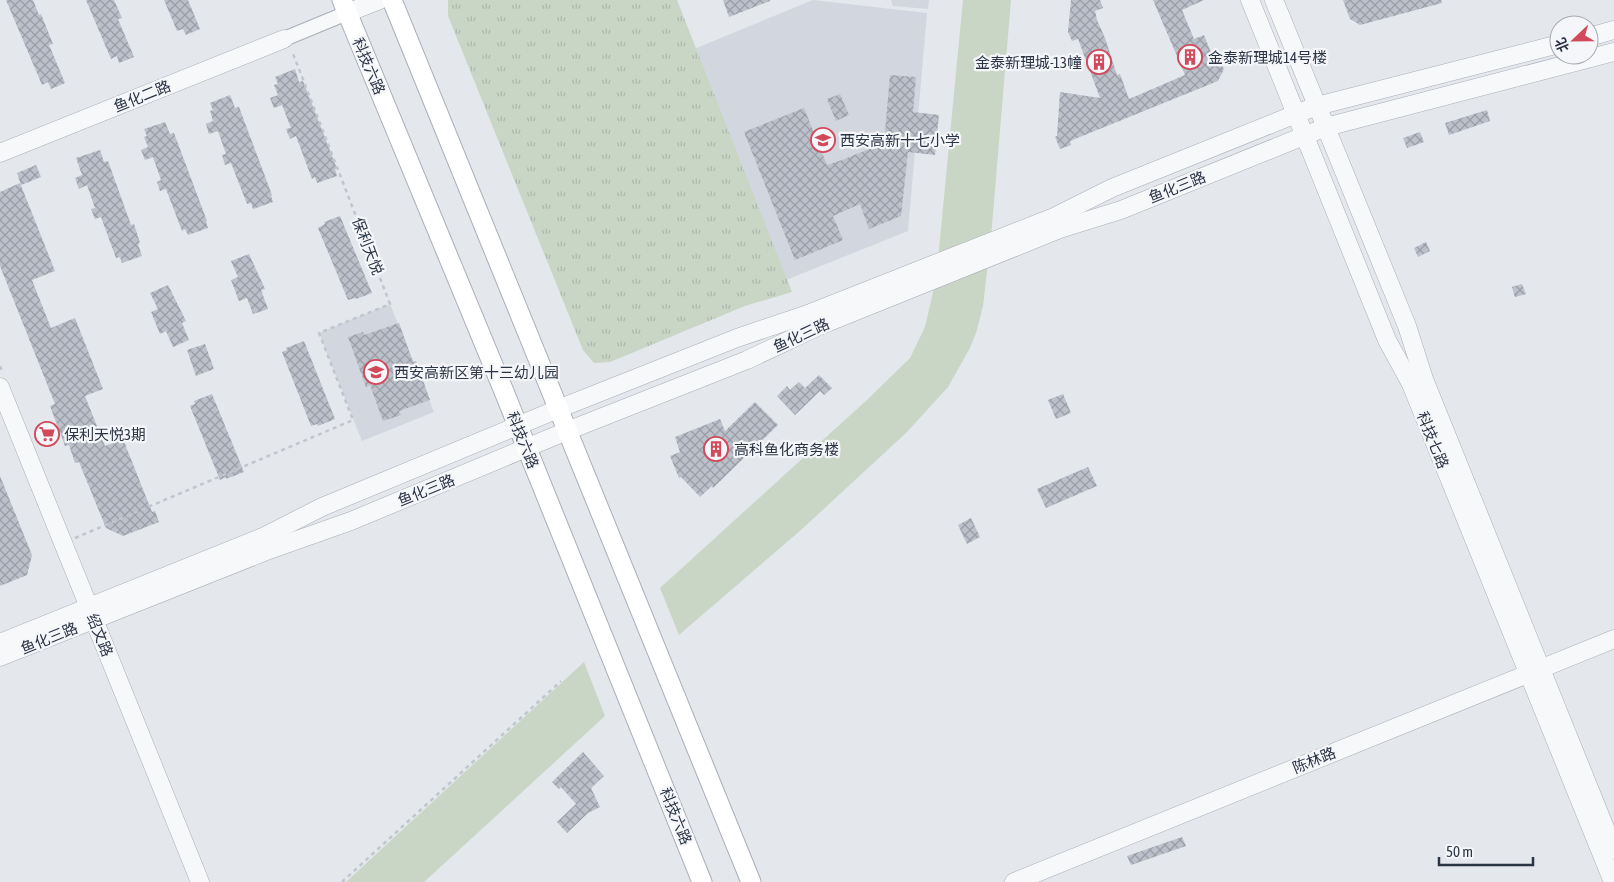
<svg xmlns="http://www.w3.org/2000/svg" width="1614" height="882" font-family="'Asap Condensed','Noto Sans SC',sans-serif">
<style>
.built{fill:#d2d6de}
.grass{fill:url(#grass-tufts)}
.park{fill:#c9d6c5}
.building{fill:url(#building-cross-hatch)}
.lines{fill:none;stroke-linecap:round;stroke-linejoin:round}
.minor-casing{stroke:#a9aeb7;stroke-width:16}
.tertiary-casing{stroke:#a9aeb7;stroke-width:19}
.secondary-casing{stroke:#a9aeb7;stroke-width:21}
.path{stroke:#c2c5cb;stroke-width:2.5;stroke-dasharray:4 4;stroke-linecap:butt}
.minor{stroke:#f7f8fa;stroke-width:14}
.tertiary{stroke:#f7f8fa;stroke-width:18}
.secondary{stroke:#fff;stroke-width:19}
.labels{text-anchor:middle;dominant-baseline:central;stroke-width:4.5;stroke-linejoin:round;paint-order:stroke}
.poi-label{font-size:15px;fill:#2b3445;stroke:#f4f6f9;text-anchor:start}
.street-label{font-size:15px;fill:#2b3445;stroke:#f4f6f9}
</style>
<defs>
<pattern id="grass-tufts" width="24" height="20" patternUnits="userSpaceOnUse" patternTransform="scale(1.25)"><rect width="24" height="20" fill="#c9d6c5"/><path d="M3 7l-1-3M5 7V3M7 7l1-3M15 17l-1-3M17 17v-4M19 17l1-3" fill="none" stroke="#adb8ab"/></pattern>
<pattern id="building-cross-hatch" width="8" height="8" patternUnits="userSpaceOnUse" patternTransform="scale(1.25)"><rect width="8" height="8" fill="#bbc0ca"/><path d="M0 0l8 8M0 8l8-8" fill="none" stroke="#989da6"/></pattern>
</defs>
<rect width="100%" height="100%" fill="#e4e7ec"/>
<g class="built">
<polygon points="813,0 927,13 908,231 786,280 694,49"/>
<polygon points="891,0 929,0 928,9 893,6"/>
<polygon points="390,304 434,412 362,441 319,333"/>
</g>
<polygon class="grass" points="448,0 677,0 792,292 745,306 610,362 594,363 583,350 448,16"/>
<g class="park">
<polygon points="963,0 1011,0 990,249 937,270"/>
<polygon points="988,263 983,306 976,333 970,348 948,387 907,432 801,530 679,635 660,588 868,399 910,358 925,327 935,284"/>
<polygon points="584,662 605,716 424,882 346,882"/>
</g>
<g class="building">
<polygon points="6,0 33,0 39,15 41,14 53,44 49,45 65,83 51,89 48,82 42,85"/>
<polygon points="86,0 114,0 122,18 118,19 134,57 119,63 117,56 111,59"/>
<polygon points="164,0 188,0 200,29 186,35 183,29 177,31"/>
<polygon points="723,0 770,0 770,1 729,17"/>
<polygon points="1071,0 1100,0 1103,8 1095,11 1097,20 1105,38 1117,75 1120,74 1129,99 1185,75 1153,0 1204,0 1182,10 1194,39 1204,35 1216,65 1221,63 1224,69 1218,81 1070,141 1071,145 1060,149 1055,137 1057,136 1060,92 1100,98 1078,39 1072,41 1068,32"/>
<polygon points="1343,0 1441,0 1442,3 1360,25 1350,19"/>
<polygon points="295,69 299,82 303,81 337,169 335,169 337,176 317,183 315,177 312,179 296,136 290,139 286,129 291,128 282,105 274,108 270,98 278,95 274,85 278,84 275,77"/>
<polygon points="890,75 916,77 913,112 939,115 935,155 908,152 901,216 869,229 860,204 833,216 843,240 795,260 744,132 804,108 827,165 842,160 884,143"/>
<polygon points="840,94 849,115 836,121 827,99"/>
<polygon points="230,95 235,108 239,107 272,195 271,196 273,202 253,209 251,203 247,204 231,163 225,165 222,155 226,154 218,131 209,134 206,124 213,121 210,111 213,110 210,103"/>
<polygon points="1487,110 1490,121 1449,135 1445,123"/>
<polygon points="165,122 170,134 174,133 207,221 206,222 208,228 188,235 185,229 182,231 166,189 160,191 157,182 161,180 153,157 145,160 141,150 148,147 144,137 147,136 144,129"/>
<polygon points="1420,132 1424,142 1407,148 1403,138"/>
<polygon points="100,150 104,162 108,161 131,225 134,224 140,243 138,244 142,256 122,263 120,257 116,258 101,217 95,219 91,209 95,208 87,185 79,189 75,178 82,175 76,158"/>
<polygon points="36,165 41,177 21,185 17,173"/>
<polygon points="20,183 55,271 32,280 51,328 75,318 103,389 85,396 105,446 123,439 152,512 155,511 159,522 123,536 106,528 79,462 75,463 69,445 65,446 50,406 55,404 0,266 0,192"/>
<polygon points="340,216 372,293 356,299 355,298 348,300 318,228 325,224 324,222"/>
<polygon points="1426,242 1430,251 1418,257 1414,248"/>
<polygon points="249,254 265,289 261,290 268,309 253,314 247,298 239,301 231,280 238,277 231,261"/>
<polygon points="1522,284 1526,294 1515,297 1512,287"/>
<polygon points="168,285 186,321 182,323 189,340 173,347 166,331 160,334 151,312 158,309 150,293"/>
<polygon points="399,323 413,362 416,361 430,400 399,411 401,415 383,421 370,385 366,387 348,337 363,332 364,335"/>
<polygon points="304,341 335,419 318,426 317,424 311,426 282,352 287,350 286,348"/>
<polygon points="205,344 214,369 196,376 187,350"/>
<polygon points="819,375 832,388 824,395 820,391 795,415 777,396 787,386 790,390 799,382 805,388"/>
<polygon points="212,394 244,472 226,479 226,477 220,480 190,406 195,404 194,401"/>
<polygon points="1063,394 1071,413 1056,419 1048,400"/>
<polygon points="755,402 778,425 713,488 712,486 700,497 681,477 679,478 670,456 680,452 675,437 720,419 725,431"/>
<polygon points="1088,467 1097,486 1046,508 1037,489"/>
<polygon points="0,476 32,555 27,575 0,586"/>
<polygon points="971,518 980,537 967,544 958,525"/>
<polygon points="583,752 604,776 591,788 600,807 588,813 567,833 557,822 576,804 561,787 559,789 552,782"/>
<polygon points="1182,837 1186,846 1131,865 1127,856"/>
</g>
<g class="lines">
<defs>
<polyline id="minor" points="284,39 347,13"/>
<g id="tertiary">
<polyline points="1250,0 1387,340 1411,384 1613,882"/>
<polyline points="1274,0 1407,326 1424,379 1614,850"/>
<polyline points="347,13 380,0"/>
<polyline points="1589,37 1614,30"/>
<polyline points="0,153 284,39"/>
<polyline points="0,387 200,882"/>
<polyline points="0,643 265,536 322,507 558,409 737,338 805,315 1054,217 1112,188 1296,114 1317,106 1559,44"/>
<polyline points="0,657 269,550 351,521 567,431 747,360 819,326 1060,229 1121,210 1326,127 1614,52"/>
<polyline points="1014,882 1614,639"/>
</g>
<g id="secondary">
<polyline points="342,0 503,389 702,882"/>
<polyline points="392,0 751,882"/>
</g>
</defs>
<use href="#minor" class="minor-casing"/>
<use href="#tertiary" class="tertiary-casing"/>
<use href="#secondary" class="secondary-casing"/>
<g class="path">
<polyline points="0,366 3,373"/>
<polyline points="75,538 353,420 319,333 390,304 292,51"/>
<polyline points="342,882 561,681"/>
</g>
<use href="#minor" class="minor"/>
<use href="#tertiary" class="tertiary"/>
<use href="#secondary" class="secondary"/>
</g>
<defs>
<symbol id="building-ring" viewBox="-11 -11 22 22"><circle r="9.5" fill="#f4f6f9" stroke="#d1495b" stroke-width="1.5"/><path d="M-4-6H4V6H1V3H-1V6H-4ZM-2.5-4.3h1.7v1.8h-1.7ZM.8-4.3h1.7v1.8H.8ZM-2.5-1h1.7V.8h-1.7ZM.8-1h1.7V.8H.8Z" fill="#d1495b"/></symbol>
<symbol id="school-ring" viewBox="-11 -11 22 22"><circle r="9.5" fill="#f4f6f9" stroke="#d1495b" stroke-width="1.5"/><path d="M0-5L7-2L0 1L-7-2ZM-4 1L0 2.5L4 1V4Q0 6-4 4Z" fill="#d1495b"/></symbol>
<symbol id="supermarket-ring" viewBox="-11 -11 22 22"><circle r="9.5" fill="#f4f6f9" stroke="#d1495b" stroke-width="1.5"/><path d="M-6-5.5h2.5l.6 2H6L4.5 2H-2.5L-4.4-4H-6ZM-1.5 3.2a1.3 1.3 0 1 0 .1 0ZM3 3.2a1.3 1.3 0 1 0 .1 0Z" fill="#d1495b"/></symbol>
</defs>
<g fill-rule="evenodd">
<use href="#building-ring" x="1176" y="43" width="28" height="28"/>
<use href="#building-ring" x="1085" y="48" width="28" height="28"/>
<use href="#school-ring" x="809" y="126" width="28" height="28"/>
<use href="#school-ring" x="362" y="358" width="28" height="28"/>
<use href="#supermarket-ring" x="33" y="420" width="28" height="28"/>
<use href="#building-ring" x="702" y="435" width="28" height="28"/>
</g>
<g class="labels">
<g class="poi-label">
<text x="1208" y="57">金泰新理城14号楼</text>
<text x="1082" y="62" text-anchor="end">金泰新理城-13幢</text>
<text x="840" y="140">西安高新十七小学</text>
<text x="394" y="372">西安高新区第十三幼儿园</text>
<text x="64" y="434">保利天悦3期</text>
<text x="734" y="449">高科鱼化商务楼</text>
</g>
<g class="street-label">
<text transform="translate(369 66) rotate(67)">科技六路</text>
<text transform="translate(142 96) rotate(-22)">鱼化二路</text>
<text transform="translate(1177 187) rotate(-22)">鱼化三路</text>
<text transform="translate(368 246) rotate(69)">保利天悦</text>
<text transform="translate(801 335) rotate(-25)">鱼化三路</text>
<text transform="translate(523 440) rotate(68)">科技六路</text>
<text transform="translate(1433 440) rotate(68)">科技七路</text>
<text transform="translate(426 490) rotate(-22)">鱼化三路</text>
<text transform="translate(100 635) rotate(68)">绍文路</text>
<text transform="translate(49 638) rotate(-22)">鱼化三路</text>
<text transform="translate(1314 760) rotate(-22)">陈林路</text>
<text transform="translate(676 816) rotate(68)">科技六路</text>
</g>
</g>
<g transform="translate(1574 40) rotate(248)"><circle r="24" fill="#f4f6f9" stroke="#a4a8b1"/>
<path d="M0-4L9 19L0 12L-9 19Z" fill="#d1495b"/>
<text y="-8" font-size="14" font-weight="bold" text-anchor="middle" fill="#2b3445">北</text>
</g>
<path d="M1439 857v8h94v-8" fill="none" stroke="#2b3445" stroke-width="2.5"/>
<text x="1446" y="857" font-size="15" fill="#2b3445" stroke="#f4f6f9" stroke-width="4" paint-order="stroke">50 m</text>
</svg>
